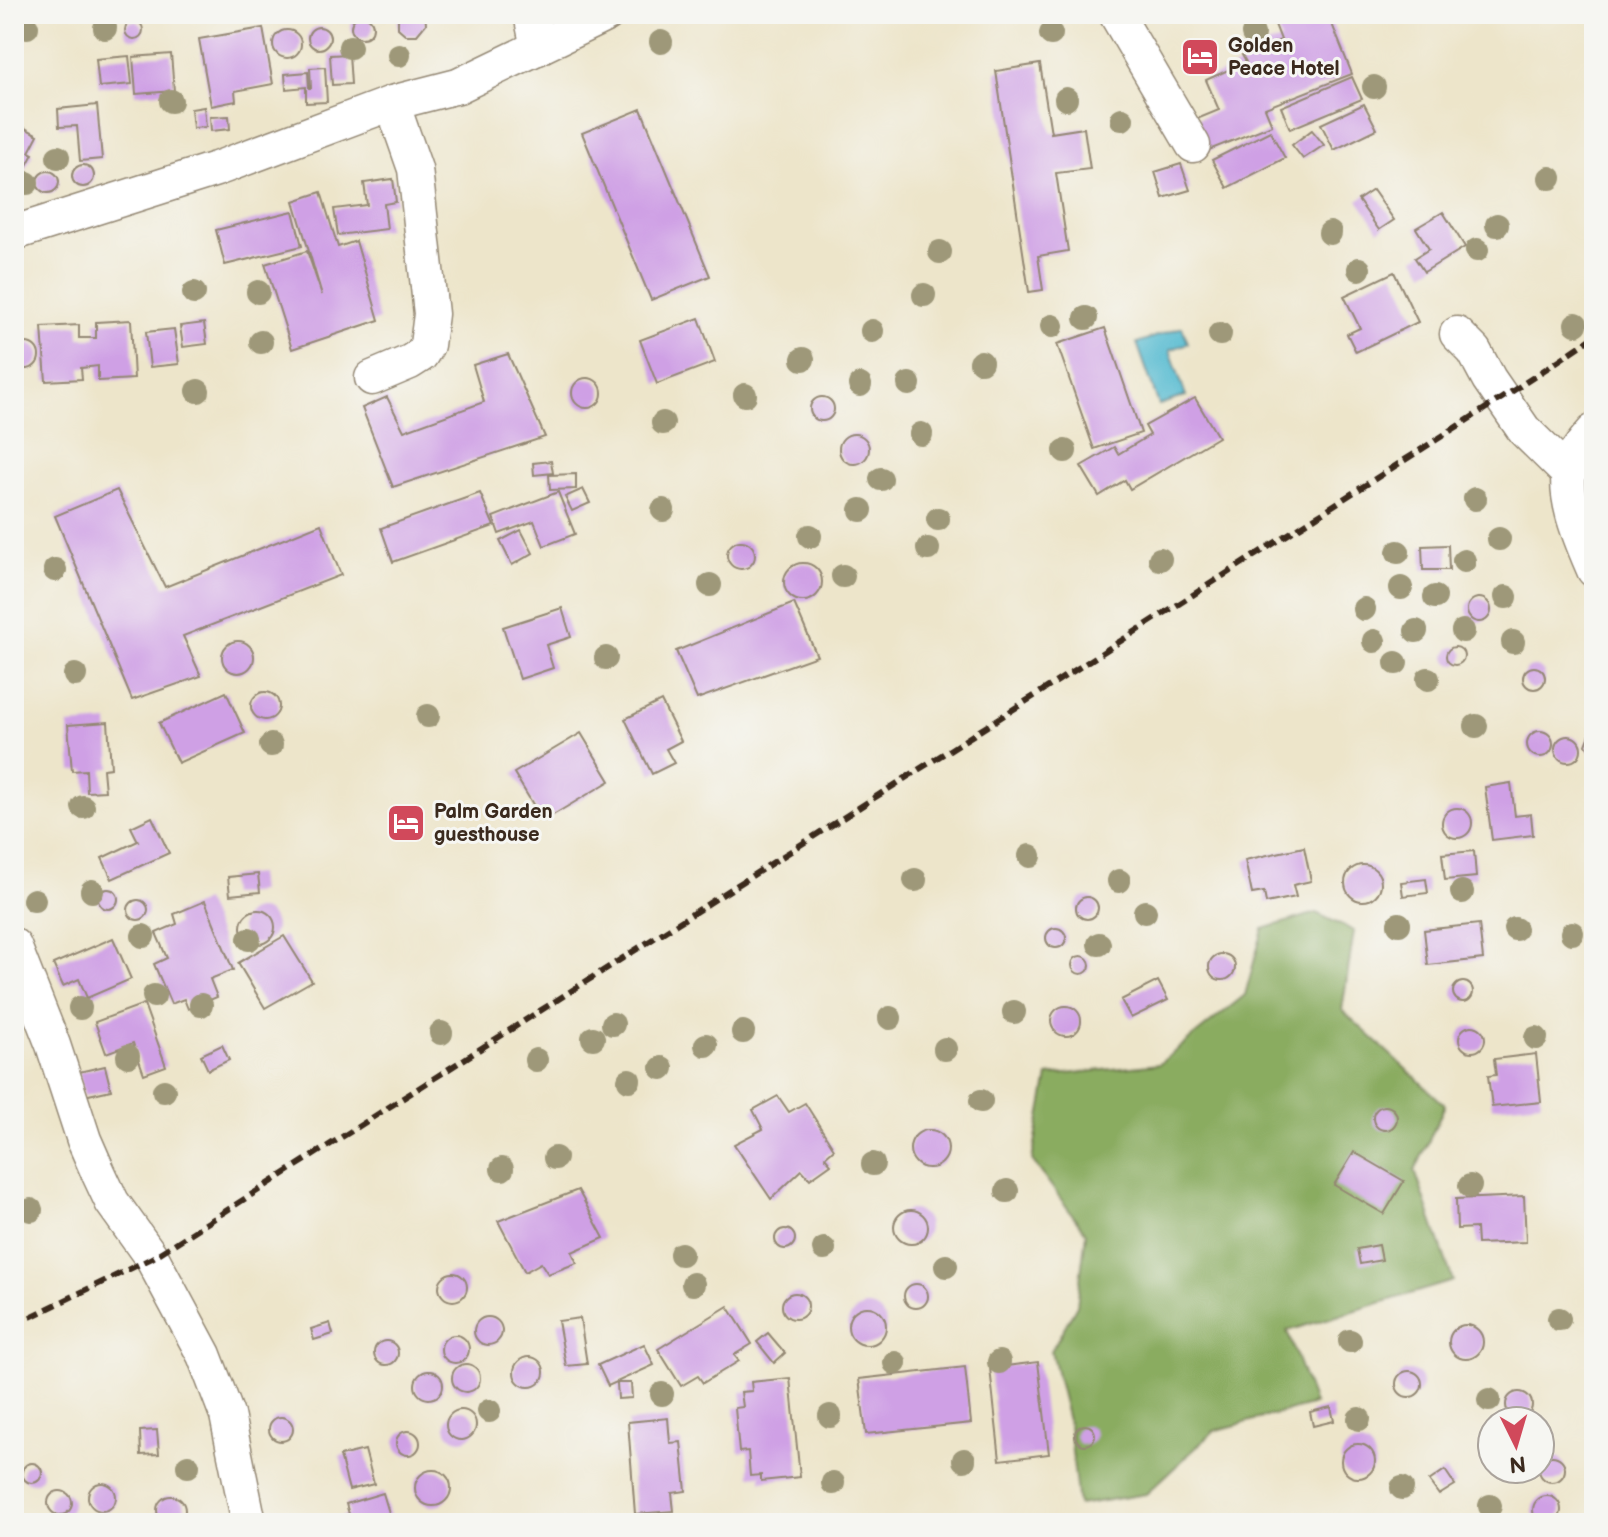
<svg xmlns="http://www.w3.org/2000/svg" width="1608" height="1537" font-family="'Balsamiq Sans',sans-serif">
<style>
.forest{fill:#8aac61;stroke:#626b40;stroke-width:2}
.water{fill:#52bad0;stroke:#467277;stroke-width:2}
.building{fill:#cfa0e5}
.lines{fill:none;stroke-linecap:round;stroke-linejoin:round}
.minor-casing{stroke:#948874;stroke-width:37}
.minor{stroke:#fff;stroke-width:34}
.rail{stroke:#3b2a1e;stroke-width:6;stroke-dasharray:12 6;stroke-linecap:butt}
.tree{fill:#9e9879}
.labels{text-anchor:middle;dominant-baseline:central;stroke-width:6;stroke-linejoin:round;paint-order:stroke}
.poi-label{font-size:20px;font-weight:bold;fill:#3b2a1e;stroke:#f6f6f2;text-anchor:start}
</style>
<rect width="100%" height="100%" fill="#f6f6f2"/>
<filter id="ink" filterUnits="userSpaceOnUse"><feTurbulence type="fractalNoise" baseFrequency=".0125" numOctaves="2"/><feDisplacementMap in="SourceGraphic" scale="16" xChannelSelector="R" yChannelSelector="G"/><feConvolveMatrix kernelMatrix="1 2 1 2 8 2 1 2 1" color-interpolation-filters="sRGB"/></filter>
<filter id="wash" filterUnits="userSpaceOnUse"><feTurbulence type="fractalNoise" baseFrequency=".006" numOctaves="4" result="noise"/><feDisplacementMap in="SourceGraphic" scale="32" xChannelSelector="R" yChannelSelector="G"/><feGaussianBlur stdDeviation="1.8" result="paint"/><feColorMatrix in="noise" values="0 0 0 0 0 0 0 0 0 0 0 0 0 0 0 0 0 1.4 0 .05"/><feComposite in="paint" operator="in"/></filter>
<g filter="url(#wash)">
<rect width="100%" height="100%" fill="#ede5ca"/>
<polygon class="forest" points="1316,913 1354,931 1342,1010 1445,1105 1415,1171 1453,1281 1287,1331 1314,1404 1214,1431 1146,1494 1078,1505 1069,1425 1051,1351 1077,1305 1086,1233 1032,1160 1048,1076 1159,1064 1245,995 1263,929"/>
<polygon class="water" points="1182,327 1188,343 1170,350 1186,396 1159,405 1137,343"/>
<g id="blocks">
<g class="building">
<polygon points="295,14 322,14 316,21 304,21"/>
<polygon points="398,14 425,14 426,24 417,35 406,35 398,28"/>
<polygon points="1271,14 1328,14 1352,74 1265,108 1272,125 1204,152 1192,121 1219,110 1206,80 1246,62 1242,55 1281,40"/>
<circle cx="362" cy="27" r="11"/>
<circle cx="134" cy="30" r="9"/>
<circle cx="319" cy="38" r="11"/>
<polygon points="263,28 273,84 235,91 236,101 211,106 199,39"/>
<circle cx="287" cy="44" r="14"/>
<polygon points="171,54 174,91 136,94 133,57"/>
<polygon points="349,54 351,84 332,85 330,55"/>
<polygon points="129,56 132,84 99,87 96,59"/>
<polygon points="1040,64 1051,133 1084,128 1090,169 1056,173 1068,251 1038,256 1043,290 1029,292 996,71"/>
<polygon points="325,67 327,102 306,103 306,87 286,89 285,74 308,72 309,88 311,88 310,68"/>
<polygon points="1352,77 1362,99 1290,129 1281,107"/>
<polygon points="1364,104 1377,129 1334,150 1321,124"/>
<polygon points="97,105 102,159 80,161 77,126 59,127 58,109"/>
<polygon points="204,107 206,127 193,128 191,109"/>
<polygon points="641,109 710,276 651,300 582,133"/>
<polygon points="229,116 230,129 211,131 210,117"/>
<polygon points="21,126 38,135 29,152 33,154 25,169 14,163 14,139"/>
<polygon points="1312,130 1324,145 1303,159 1292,145"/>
<polygon points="1270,131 1285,158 1227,188 1212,160"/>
<polygon points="1181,164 1190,190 1163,198 1155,172"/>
<circle cx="83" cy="176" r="11"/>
<circle cx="48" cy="182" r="11"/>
<polygon points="393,179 396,202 384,204 387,229 338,235 334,209 367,205 364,183"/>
<polygon points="1373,190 1394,220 1379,230 1358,200"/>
<polygon points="321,192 338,247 356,241 379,320 292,349 265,264 307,251 322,295 294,201"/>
<polygon points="293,211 302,246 225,265 216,230"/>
<polygon points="1443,212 1465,247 1424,272 1415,258 1429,249 1416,228"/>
<polygon points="1394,272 1418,322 1356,352 1347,334 1360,328 1344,296"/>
<polygon points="699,318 715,362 657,384 640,340"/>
<polygon points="131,320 134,379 98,381 98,366 81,368 82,379 46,381 42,327 79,325 79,338 96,338 96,322"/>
<polygon points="204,323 207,344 183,347 180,326"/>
<polygon points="1105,328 1141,433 1094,449 1057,344"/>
<polygon points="174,329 179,364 150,367 146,332"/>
<circle cx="26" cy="356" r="13"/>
<polygon points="508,354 545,437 393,487 362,408 387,397 404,431 484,402 473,365"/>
<circle cx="587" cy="393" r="15"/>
<circle cx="822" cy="409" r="12"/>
<polygon points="1195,398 1218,437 1130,489 1125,480 1099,496 1081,466 1114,447 1118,454 1150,435 1145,426"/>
<circle cx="854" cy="449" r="15"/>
<polygon points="551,461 553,473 534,475 533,463"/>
<polygon points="576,474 576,489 550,490 549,475"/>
<polygon points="583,489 590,503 572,511 565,497"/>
<polygon points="117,490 165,587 321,524 341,575 183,636 201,676 132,700 55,516"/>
<polygon points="558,492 575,534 544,546 534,521 499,534 493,517"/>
<polygon points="480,493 494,526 393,562 381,528"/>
<polygon points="521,530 533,553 512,565 500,541"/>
<circle cx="741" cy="555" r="14"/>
<polygon points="1448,545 1449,570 1423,570 1422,546"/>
<circle cx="803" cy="582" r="19"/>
<circle cx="1479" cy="610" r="12"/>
<polygon points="794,603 817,656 697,699 676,651"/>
<polygon points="562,608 571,637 546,645 553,668 520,679 503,627"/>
<circle cx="238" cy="657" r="16"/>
<circle cx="1455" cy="656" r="9"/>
<circle cx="1534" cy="678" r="11"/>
<polygon points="226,692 245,733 178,763 159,723"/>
<circle cx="265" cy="706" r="14"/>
<polygon points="661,701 681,741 666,749 674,763 652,774 625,719"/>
<polygon points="108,722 111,768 103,769 105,791 87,792 86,770 72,771 68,725"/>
<circle cx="1540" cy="744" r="13"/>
<polygon points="581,733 610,781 543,821 514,773"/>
<polygon points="1594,733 1594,755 1592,754 1586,745 1590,735"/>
<circle cx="1568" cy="749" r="13"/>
<polygon points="1511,783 1515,816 1531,814 1533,835 1492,840 1485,787"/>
<circle cx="1457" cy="823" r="15"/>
<polygon points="152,817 169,853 112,879 102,858 138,841 131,827"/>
<polygon points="1304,847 1311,881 1293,885 1296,897 1266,903 1264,892 1252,894 1245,860"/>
<polygon points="1474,851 1476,877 1445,880 1442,854"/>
<circle cx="1363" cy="883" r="18"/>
<polygon points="258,874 260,892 230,895 228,877"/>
<polygon points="1426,879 1428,893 1403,896 1401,882"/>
<circle cx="108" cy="899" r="10"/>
<circle cx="1087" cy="908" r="11"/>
<circle cx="138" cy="910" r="10"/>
<polygon points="205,901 233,970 210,979 217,997 188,1009 184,999 171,1004 154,964 167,958 156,933 177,924 174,914"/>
<circle cx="258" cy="927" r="17"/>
<polygon points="1479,924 1483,959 1428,965 1424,930"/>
<circle cx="1056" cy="938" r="10"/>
<polygon points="284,936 312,981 265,1008 238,963"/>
<polygon points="113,938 131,979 87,998 79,979 63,986 53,964"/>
<circle cx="1222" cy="967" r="13"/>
<circle cx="1081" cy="965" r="9"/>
<polygon points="1158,981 1168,1000 1131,1018 1121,1000"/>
<circle cx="1463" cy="992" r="10"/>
<polygon points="144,1004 166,1066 144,1074 133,1043 106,1053 95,1022"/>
<circle cx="1066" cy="1021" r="15"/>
<circle cx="1472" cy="1039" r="13"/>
<polygon points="222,1045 229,1060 208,1070 201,1055"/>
<polygon points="1536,1054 1541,1102 1492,1107 1488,1076 1496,1075 1494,1059"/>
<polygon points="105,1066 111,1090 84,1096 79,1072"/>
<polygon points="778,1096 789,1112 805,1103 834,1149 825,1157 831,1164 810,1179 802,1170 771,1199 734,1144 763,1129 753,1110"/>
<circle cx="1385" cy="1118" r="12"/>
<circle cx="929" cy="1149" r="19"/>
<polygon points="1354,1152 1404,1181 1384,1214 1334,1185"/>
<polygon points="578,1190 604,1238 572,1252 577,1263 548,1274 541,1263 525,1272 498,1221"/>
<polygon points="1524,1196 1526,1242 1477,1244 1476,1228 1457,1229 1456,1199"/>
<circle cx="911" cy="1227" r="17"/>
<circle cx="785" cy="1239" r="10"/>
<polygon points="1379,1245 1382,1260 1360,1264 1357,1249"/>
<circle cx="453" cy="1287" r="14"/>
<circle cx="916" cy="1296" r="12"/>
<circle cx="795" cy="1306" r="13"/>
<polygon points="728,1306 752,1344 734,1355 739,1361 703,1383 698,1376 681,1386 658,1349"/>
<circle cx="867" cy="1326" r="19"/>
<circle cx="488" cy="1331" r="14"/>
<polygon points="580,1318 587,1364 566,1366 558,1321"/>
<polygon points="330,1323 333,1334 314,1340 311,1329"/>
<circle cx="1466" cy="1342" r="17"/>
<polygon points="768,1333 785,1353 774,1363 757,1342"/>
<circle cx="455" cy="1349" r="14"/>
<circle cx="386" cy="1353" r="12"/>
<polygon points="644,1344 654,1365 608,1386 598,1365"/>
<circle cx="529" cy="1372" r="15"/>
<polygon points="1038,1362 1049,1454 1000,1460 990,1368"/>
<circle cx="466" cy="1378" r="14"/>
<polygon points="965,1367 971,1423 866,1434 859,1379"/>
<circle cx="429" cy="1385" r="14"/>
<circle cx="1409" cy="1384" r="13"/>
<polygon points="790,1378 800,1477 761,1481 761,1475 750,1476 748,1451 739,1452 735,1408 743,1407 741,1392 752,1391 751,1382"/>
<polygon points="617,1383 631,1383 632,1398 618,1399"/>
<circle cx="1519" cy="1405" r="13"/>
<polygon points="1331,1407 1334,1421 1313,1426 1310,1412"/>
<circle cx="461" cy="1425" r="15"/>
<circle cx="281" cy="1429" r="12"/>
<polygon points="668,1418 670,1443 681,1442 686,1491 672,1493 674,1511 635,1514 628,1422"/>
<circle cx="1085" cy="1435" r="10"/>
<polygon points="157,1430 159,1454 141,1455 140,1431"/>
<circle cx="408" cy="1443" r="12"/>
<circle cx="1358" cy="1461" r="17"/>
<polygon points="365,1450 374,1484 349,1490 340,1456"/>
<circle cx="1552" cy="1469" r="13"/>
<circle cx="32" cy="1473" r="10"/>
<circle cx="433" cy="1488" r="18"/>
<polygon points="1445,1470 1455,1485 1439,1495 1429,1481"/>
<circle cx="102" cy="1497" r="14"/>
<circle cx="60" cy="1503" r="12"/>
<polygon points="383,1493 392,1523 323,1523 349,1514 346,1504"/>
<circle cx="1547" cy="1510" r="14"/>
<circle cx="171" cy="1510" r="14"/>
<polygon points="1282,1516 1289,1518 1293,1523 1269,1523 1274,1518"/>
</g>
</g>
</g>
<g filter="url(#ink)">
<use href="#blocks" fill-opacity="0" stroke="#948874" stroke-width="2"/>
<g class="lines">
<defs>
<g id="minor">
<polyline points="531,14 538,48"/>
<polyline points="1116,14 1193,145"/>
<polyline points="14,233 216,169 392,103 458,86 607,14"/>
<polyline points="1457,334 1474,351 1489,379 1524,430 1569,474"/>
<polyline points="372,378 410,362 421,355 427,345 431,314 415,169 392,103"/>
<path d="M1594 431C1586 440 1577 450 1572 461 1559 492 1582 542 1594 570"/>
<polyline points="14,946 53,1045 84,1140 98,1172 112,1202 152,1258 204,1355 227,1415 249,1523"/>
</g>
</defs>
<use href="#minor" class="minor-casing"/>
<use href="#minor" class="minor"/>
<polyline class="rail" points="14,1325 152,1258 1502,398 1594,337"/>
</g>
<g class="tree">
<circle cx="27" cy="27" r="12"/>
<circle cx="105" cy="28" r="12"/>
<circle cx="1051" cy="34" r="12"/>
<circle cx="1253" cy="34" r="12"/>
<circle cx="661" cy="42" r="12"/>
<circle cx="350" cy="47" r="12"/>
<circle cx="399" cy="55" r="12"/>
<circle cx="1374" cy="87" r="12"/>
<circle cx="1066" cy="99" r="12"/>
<circle cx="171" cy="101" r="12"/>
<circle cx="1122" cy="119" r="12"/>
<circle cx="58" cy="157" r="12"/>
<circle cx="1550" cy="178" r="12"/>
<circle cx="27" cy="183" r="12"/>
<circle cx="1497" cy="225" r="12"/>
<circle cx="1330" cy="233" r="12"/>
<circle cx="1477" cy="250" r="12"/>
<circle cx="940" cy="252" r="12"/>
<circle cx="1359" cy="269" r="12"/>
<circle cx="258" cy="292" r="12"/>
<circle cx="194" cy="293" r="12"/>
<circle cx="924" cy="295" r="12"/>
<circle cx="1086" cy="318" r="12"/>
<circle cx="1576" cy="324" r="12"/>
<circle cx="1052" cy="326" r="12"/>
<circle cx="872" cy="331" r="12"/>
<circle cx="1220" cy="334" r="12"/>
<circle cx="261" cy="342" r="12"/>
<circle cx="803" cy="359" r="12"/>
<circle cx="981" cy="362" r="12"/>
<circle cx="909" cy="384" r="12"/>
<circle cx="860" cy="385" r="12"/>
<circle cx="198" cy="391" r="12"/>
<circle cx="745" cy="395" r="12"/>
<circle cx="663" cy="423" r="12"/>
<circle cx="921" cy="434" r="12"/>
<circle cx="1065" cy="451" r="12"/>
<circle cx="881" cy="479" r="12"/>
<circle cx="1475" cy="499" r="12"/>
<circle cx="663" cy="510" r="12"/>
<circle cx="861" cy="510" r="12"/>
<circle cx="938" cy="519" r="12"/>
<circle cx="810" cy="536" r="12"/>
<circle cx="1499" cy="539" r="12"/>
<circle cx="928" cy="549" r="12"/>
<circle cx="1398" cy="552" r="12"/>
<circle cx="1160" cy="559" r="12"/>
<circle cx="1464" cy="561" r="12"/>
<circle cx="55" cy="570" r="12"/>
<circle cx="843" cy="576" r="12"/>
<circle cx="710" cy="585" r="12"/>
<circle cx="1401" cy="588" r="12"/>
<circle cx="1435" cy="597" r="12"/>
<circle cx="1506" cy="597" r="12"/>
<circle cx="1364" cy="609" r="12"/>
<circle cx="1416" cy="631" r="12"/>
<circle cx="1463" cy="631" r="12"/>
<circle cx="1374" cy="641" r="12"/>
<circle cx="1513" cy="642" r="12"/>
<circle cx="606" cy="658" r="12"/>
<circle cx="1396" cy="663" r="12"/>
<circle cx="75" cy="675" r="12"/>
<circle cx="1428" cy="679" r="12"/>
<circle cx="428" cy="716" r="12"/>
<circle cx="1476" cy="726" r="12"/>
<circle cx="271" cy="745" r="12"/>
<circle cx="83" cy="807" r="12"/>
<circle cx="1030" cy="856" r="12"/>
<circle cx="915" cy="880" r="12"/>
<circle cx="1119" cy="881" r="12"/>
<circle cx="92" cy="891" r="12"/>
<circle cx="1462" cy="892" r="12"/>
<circle cx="34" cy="900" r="12"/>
<circle cx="1145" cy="912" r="12"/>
<circle cx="1399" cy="924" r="12"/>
<circle cx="1515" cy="929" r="12"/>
<circle cx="1572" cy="933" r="12"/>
<circle cx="143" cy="936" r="12"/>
<circle cx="249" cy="939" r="12"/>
<circle cx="1099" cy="944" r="12"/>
<circle cx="154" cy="996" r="12"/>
<circle cx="201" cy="1005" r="12"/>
<circle cx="80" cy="1008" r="12"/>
<circle cx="1014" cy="1012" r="12"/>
<circle cx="890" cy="1018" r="12"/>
<circle cx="613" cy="1024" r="12"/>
<circle cx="743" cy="1032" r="12"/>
<circle cx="441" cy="1033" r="12"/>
<circle cx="593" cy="1038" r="12"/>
<circle cx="1536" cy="1038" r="12"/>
<circle cx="706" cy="1045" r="12"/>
<circle cx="945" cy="1049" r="12"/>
<circle cx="128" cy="1056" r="12"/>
<circle cx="536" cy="1060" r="12"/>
<circle cx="662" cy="1068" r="12"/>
<circle cx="629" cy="1080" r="12"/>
<circle cx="164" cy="1091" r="12"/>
<circle cx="981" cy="1101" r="12"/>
<circle cx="555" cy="1158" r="12"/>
<circle cx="873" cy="1164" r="12"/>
<circle cx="502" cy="1169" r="12"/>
<circle cx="1470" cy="1186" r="12"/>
<circle cx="1007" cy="1191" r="12"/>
<circle cx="31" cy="1210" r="12"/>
<circle cx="824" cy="1249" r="12"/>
<circle cx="681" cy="1254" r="12"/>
<circle cx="946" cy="1266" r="12"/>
<circle cx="693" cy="1284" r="12"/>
<circle cx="1559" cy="1319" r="12"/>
<circle cx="1350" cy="1341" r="12"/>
<circle cx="999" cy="1362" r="12"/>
<circle cx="895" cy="1363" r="12"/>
<circle cx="662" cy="1394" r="12"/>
<circle cx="1489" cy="1400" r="12"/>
<circle cx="489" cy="1411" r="12"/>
<circle cx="830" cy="1416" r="12"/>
<circle cx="1359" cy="1419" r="12"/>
<circle cx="964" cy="1460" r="12"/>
<circle cx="188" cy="1466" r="12"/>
<circle cx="833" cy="1483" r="12"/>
<circle cx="1402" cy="1488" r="12"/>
<circle cx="1490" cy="1506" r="12"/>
</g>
</g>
<defs>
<symbol id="hotel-square" viewBox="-11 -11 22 22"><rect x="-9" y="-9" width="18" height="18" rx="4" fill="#d1495b" stroke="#f6f6f2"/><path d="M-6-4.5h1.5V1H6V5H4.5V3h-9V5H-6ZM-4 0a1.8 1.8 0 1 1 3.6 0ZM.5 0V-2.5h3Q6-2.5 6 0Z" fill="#fff"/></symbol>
</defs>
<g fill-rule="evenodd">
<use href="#hotel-square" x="1178" y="35" width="44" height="44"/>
<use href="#hotel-square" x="384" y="801" width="44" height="44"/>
</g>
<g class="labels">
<g class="poi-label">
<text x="1228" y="46">Golden<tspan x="1228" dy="23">Peace Hotel</tspan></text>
<text x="434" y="812">Palm Garden<tspan x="434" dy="23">guesthouse</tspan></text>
</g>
</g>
<rect width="1608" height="1537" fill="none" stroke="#f6f6f2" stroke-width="48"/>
<g transform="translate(1516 1445) rotate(175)"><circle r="38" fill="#f6f6f2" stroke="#aba49d" stroke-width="2"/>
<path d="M0-6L14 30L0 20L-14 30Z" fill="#d1495b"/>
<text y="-12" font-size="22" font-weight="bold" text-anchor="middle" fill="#3b2a1e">N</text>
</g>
</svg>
